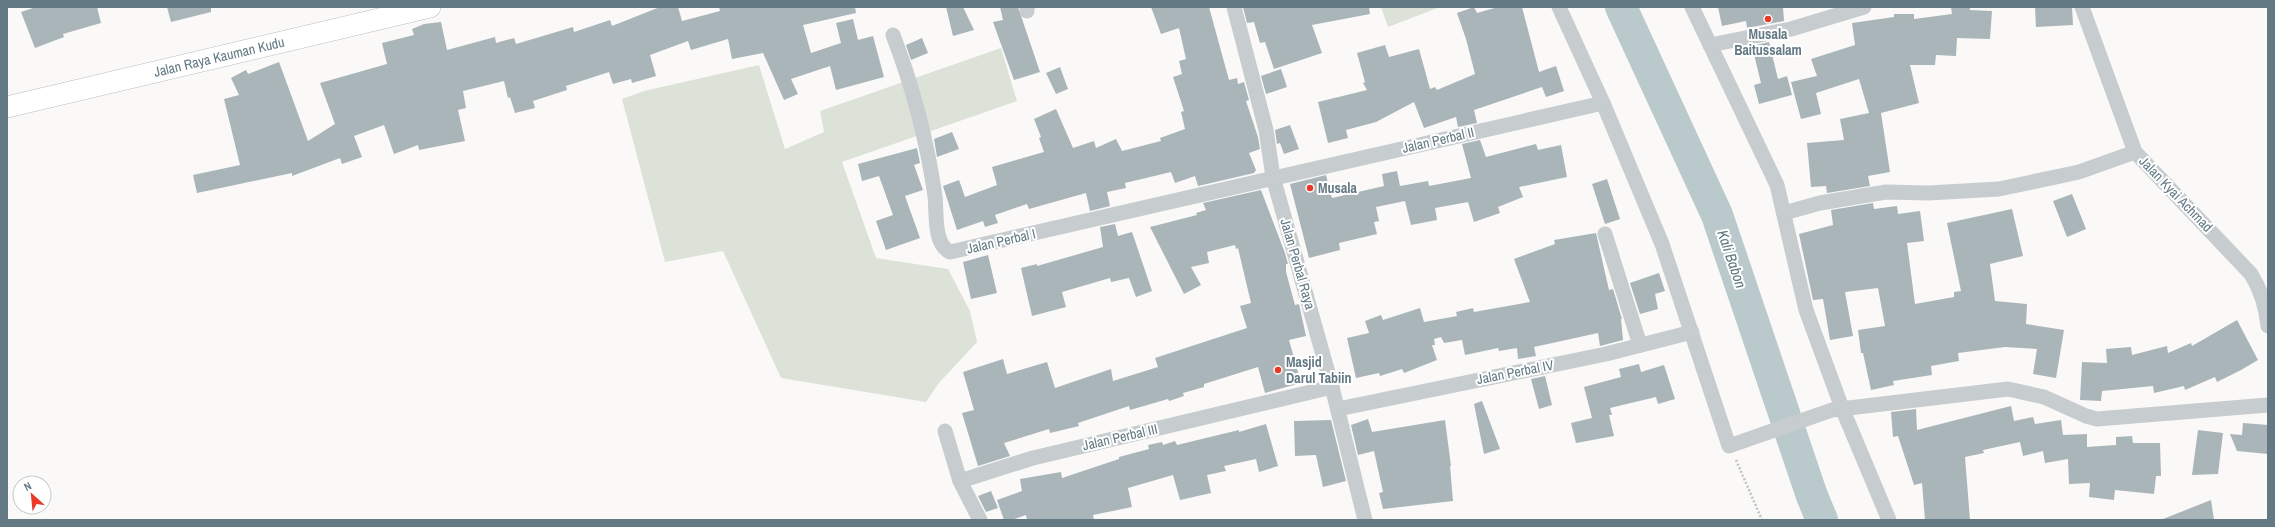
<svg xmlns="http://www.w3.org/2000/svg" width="2275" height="527" font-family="'Archivo Narrow',sans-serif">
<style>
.grass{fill:#dce2d8}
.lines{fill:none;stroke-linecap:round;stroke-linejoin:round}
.river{stroke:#bac9cb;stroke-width:32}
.building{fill:#a9b5b9}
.secondary-casing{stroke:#b7bec2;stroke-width:22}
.path{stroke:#bec2c4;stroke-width:2.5;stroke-dasharray:2 2;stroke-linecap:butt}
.street{stroke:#c7cccf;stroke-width:15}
.secondary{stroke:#fff;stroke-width:21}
.poi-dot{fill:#eb3926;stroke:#fff;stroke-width:1.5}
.labels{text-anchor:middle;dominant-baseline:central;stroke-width:4;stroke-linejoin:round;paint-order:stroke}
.poi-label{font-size:14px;font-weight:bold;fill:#637a84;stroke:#fff;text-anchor:start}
.street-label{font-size:14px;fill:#637a84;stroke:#fff}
.water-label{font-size:15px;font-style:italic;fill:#5e787d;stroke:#fff}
</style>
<rect width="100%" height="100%" fill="#faf9f7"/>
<g class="grass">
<polygon points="1381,7 1440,7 1388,27"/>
<polygon points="1001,48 1017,101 842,162 876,258 948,269 970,311 977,342 938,384 926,402 781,378 723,251 665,262 622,99 644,91 759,65 785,149 824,132 820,111"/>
</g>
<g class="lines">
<polyline class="river" points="1621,7 1717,215 1812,496 1822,520"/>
</g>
<g class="building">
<polygon points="36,7 97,7 101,23 63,34 64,37 35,48 21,12"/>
<polygon points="167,7 211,7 211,12 171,22"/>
<polygon points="660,7 678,7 682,21 720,11 719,7 855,7 856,13 803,25 811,53 841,43 836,23 853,19 858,40 873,36 884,77 836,90 830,66 791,79 798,94 784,100 763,53 732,59 728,39 691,50 688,41 650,55 656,76 632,83 631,79 613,84 609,72 566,86 567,90 533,101 535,108 515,113 510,97 508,98 504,81 463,91 466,108 458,110 465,141 419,150 418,145 394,154 384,125 354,136 362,157 342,164 340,158 292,176 292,173 197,193 193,175 240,165 224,99 239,95 231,78 246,70 248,74 279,62 308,141 335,124 320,83 387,64 382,43 414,35 412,29 424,24 441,22 447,50 495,37 496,43 514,38 516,44 573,27 574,32 610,20 612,26"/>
<polygon points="946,7 963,7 974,30 953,36"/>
<polygon points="1000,7 1018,7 1040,72 1014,80 993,22 1003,20"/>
<polygon points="1151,7 1209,7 1229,80 1237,78 1238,84 1244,82 1249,100 1246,101 1258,137 1260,149 1249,153 1256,170 1254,173 1198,186 1195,176 1175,183 1171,172 1125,183 1126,188 1107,192 1110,206 1090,211 1086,193 1029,209 1027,204 995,215 998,223 985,227 983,221 957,230 943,186 959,180 965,197 997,185 992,167 1044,152 1039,138 1041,137 1034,119 1056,109 1073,148 1094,141 1096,148 1116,139 1122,151 1161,141 1160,138 1185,129 1181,112 1184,111 1173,77 1182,74 1179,61 1186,59 1179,28 1161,34"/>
<polygon points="1243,7 1369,7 1370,14 1312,25 1322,53 1274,69 1265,42 1260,43 1254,22 1247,23"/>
<polygon points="1474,7 1477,13 1498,7 1522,7 1539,72 1556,66 1564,91 1546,97 1542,87 1474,110 1477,123 1458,127 1456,117 1424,128 1414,102 1376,122 1346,130 1348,138 1328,143 1318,102 1367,90 1363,83 1365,82 1357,53 1385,45 1389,57 1419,49 1430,89 1435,87 1437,90 1475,74 1466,39 1457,13"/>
<polygon points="1718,7 1783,7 1784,21 1747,28 1746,21 1722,26"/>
<polygon points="1951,7 1970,7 1970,10 1992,11 1990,39 1957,38 1956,56 1936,55 1935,65 1910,65 1919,103 1881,113 1890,172 1868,176 1870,186 1827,193 1826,186 1811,187 1807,143 1844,140 1840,119 1869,113 1859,79 1816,93 1821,114 1801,119 1791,82 1817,76 1811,59 1855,45 1852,23 1894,17 1894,14 1914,14 1914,19 1952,14"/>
<polygon points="2035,7 2072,7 2073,25 2036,27"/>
<polygon points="922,38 928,53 911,60 906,45"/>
<polygon points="1769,42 1778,79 1787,76 1792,95 1759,104 1754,85 1761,83 1752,46"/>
<polygon points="1060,67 1068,89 1056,94 1046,73"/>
<polygon points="1281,69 1287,87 1266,94 1261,76"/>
<polygon points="1290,125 1299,149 1284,154 1280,143 1277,144 1275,130"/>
<polygon points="952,132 959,149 937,157 934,139"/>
<polygon points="1480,140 1486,157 1536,144 1538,150 1561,145 1567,177 1519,187 1523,197 1498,207 1500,213 1474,222 1468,202 1435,208 1437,220 1411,225 1405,201 1376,207 1379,221 1374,222 1377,234 1339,243 1340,250 1309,258 1290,184 1326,175 1332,198 1384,186 1382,174 1397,171 1400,186 1428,181 1429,186 1471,178 1462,144"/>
<polygon points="917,148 920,163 914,165 923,190 905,196 920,238 886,250 876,221 893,215 879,176 862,181 858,164"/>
<polygon points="1607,179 1620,219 1605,224 1592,184"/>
<polygon points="1261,190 1285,253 1288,264 1286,264 1286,272 1295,305 1299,304 1306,336 1289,340 1301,383 1265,393 1258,367 1204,384 1204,387 1183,393 1184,396 1169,401 1168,399 1130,410 1129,406 1078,423 1079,426 1050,433 1049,429 1004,443 1010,456 978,466 962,413 974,410 963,372 1003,359 1007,374 1047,362 1055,388 1111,369 1113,381 1158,367 1155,358 1247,328 1240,306 1251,303 1238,248 1236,249 1235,245 1207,252 1209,263 1191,267 1201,285 1184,294 1150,227 1197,215 1196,213 1206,210 1203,203"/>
<polygon points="2072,194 2086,229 2067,237 2053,201"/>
<polygon points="1873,203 1874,209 1897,206 1898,214 1920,211 1924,241 1907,243 1915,304 1954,297 1954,292 1961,291 1947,223 2012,209 2023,256 1990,264 1995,301 2027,304 2026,324 2064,330 2056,378 2033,374 2037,349 2005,347 1958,353 1959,361 1931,366 1932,375 1893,381 1894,385 1871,390 1863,353 1861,353 1858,330 1885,326 1878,288 1845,292 1853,336 1830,340 1823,299 1813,300 1799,234 1833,225 1831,210"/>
<polygon points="1115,224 1118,236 1132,232 1152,291 1136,297 1129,278 1111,282 1110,278 1062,292 1066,307 1032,316 1021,268 1037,264 1037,266 1103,247 1100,227"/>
<polygon points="1596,233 1609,290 1613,289 1622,319 1621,319 1623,340 1600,346 1598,333 1534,347 1536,356 1518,359 1517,348 1499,351 1498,348 1465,355 1462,340 1444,343 1441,337 1434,339 1435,345 1432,345 1437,360 1404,373 1402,369 1380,376 1379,373 1356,378 1347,338 1369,333 1365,321 1381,315 1383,320 1420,308 1424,322 1457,316 1456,312 1473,308 1474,312 1530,302 1514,259 1555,244 1554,240"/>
<polygon points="988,255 997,293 971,299 963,262"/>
<polygon points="1659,273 1665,291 1655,294 1658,309 1640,314 1630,283"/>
<polygon points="2237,320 2258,360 2241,370 2217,382 2215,377 2185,390 2184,386 2154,393 2153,386 2102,391 2101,401 2080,400 2082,362 2107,363 2106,349 2131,347 2132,355 2167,346 2168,353 2191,343 2192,346"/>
<polygon points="1639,364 1641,372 1664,365 1675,399 1658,404 1656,397 1610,408 1612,415 1609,415 1614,436 1576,443 1571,423 1592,418 1584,387 1621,377 1619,369"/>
<polygon points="1545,376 1552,405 1539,409 1531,379"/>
<polygon points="1482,401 1500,449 1484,454 1474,404"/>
<polygon points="2011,406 2014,421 2033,417 2035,424 2061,420 2063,435 2087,434 2087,447 2116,445 2116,437 2132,436 2133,443 2160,443 2161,476 2156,476 2154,494 2115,490 2114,500 2089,497 2090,483 2069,484 2068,459 2045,463 2043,451 2023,456 2020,442 1983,450 1984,453 1965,457 1970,520 1925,520 1922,483 1914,485 1898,436 1893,437 1891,412 1916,409 1917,430"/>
<polygon points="1368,419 1372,432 1445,420 1451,466 1450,466 1453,501 1383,509 1379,493 1383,492 1374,451 1358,455 1351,425"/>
<polygon points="1331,420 1346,481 1323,487 1316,455 1295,456 1294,421"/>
<polygon points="2243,423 2268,425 2268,454 2237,451 2230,434 2242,435"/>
<polygon points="1266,424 1278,466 1259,472 1256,459 1224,466 1226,471 1207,475 1211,493 1180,500 1173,475 1128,488 1132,507 1093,515 1094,520 1027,520 1026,515 1012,520 1004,520 997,500 1022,491 1020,479 1061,472 1062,478 1119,459 1119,457 1149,449 1148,445 1162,442 1163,445 1175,441 1177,445 1239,430 1239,432"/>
<polygon points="2198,430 2223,433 2218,474 2192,475"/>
<polygon points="991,491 998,508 986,512 978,496"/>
<polygon points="2211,500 2214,520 2163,520 2163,519"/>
</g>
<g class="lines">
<defs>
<g id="secondary">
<path id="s1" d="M7 107 430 7"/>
</g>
</defs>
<use href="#secondary" class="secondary-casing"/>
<polyline class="path" points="1736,460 1762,520"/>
<g class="street">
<polyline points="1027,7 1027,11"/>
<polyline points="1234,7 1266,130 1273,177 1332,387 1365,520"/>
<polyline points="1559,7 1603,103 1662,244 1729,446 1832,410 2008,389 2044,397 2086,416 2097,419 2268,405"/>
<polyline points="1692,7 1777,185 1806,310 1842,408 1889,520"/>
<path d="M2082 7 2135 152 2251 274C2261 290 2266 307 2268 326"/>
<path d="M893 35C913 87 927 141 935 196 937 213 933 244 950 252L1603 103"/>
<polyline points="1710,45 1791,29 1864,7"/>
<polyline points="1784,213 1820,203 1886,192 1928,193 1999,189 2079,172 2135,152"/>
<polyline points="1605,234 1640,345"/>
<polyline points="1338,409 1606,354 1692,332"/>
<polyline points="945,431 960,481 1033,458 1332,387"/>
<polyline points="960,481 980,520"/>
</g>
<use href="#secondary" class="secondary"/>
</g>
<g class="poi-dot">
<circle cx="1768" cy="19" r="4"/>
<circle cx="1310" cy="188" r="4"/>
<circle cx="1278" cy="370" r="4"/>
</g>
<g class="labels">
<g class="poi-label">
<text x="1768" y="34" text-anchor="middle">Musala<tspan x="1768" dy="16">Baitussalam</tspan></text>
<text x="1318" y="188">Musala</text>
<text x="1286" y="362">Masjid<tspan x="1286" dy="16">Darul Tabiin</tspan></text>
</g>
<g class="street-label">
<text stroke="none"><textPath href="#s1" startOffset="218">Jalan Raya Kauman Kudu</textPath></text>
<text transform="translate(1438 140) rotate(-13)">Jalan Perbal II</text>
<text transform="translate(2176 194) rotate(46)">Jalan Kyai Achmad</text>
<text transform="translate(1001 241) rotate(-13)">Jalan Perbal I</text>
<text transform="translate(1298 264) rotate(74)">Jalan Perbal Raya</text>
<text transform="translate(1515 372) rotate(-11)">Jalan Perbal IV</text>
<text transform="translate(1120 437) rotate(-13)">Jalan Perbal III</text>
</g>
<g class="water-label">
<text transform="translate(1732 259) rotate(71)">Kali Babon</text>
</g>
</g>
<rect width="2275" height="527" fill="none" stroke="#637a84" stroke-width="16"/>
<g transform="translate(32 495) rotate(333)"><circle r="19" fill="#ffffff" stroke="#c1cace"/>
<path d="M0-3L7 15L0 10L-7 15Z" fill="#eb3926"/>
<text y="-6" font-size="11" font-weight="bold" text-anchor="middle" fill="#637a84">N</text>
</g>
</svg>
